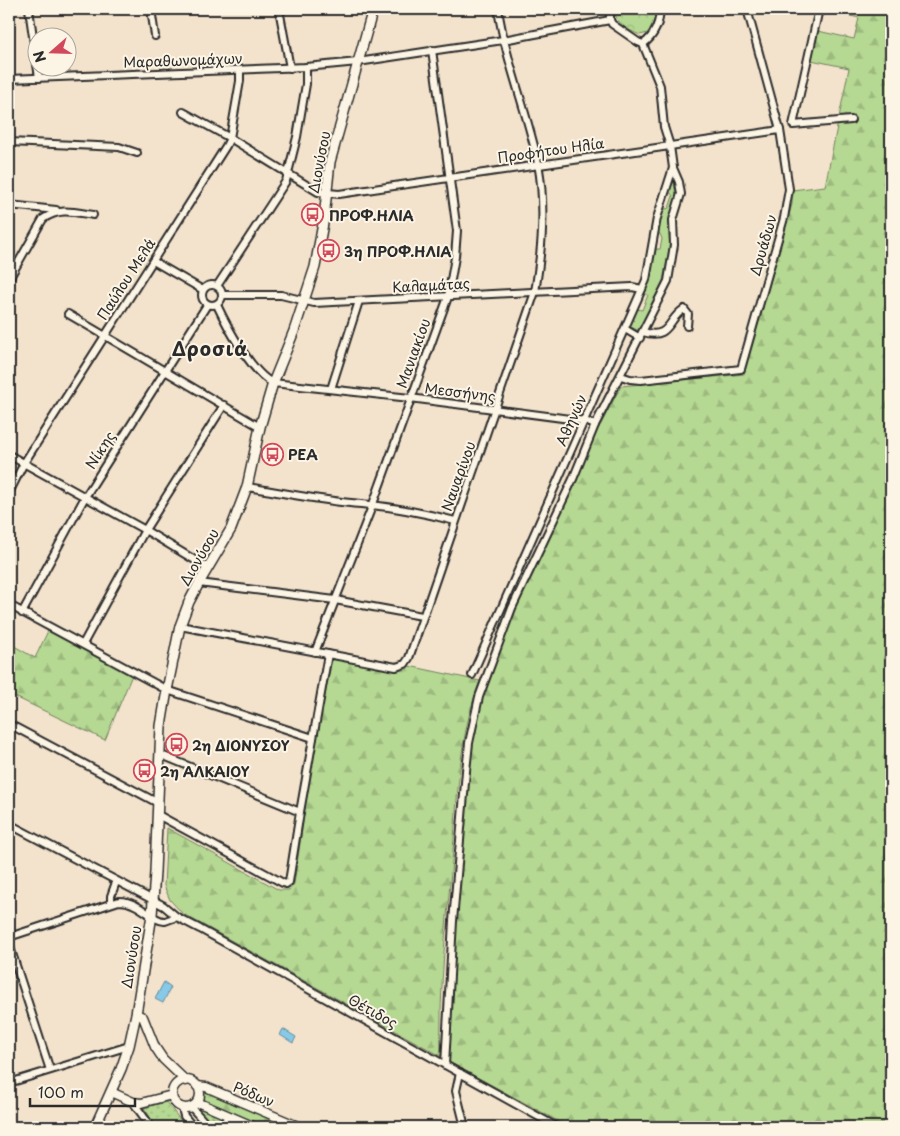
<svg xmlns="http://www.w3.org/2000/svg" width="900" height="1136" font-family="'Playpen Sans',sans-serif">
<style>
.grass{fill:#b5d892;stroke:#70825e}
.forest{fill:url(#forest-firs);stroke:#70825e}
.park{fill:url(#park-crowns);stroke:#70825e}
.garden{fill:url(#garden-dots);stroke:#70825e}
.water{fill:url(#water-ripples);stroke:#628a9c}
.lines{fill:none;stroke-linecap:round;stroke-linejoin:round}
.minor-casing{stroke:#2b2b2b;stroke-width:10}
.tertiary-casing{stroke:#2b2b2b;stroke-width:11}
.secondary-casing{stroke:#2b2b2b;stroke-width:12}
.minor{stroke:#fcf5e5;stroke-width:6}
.tertiary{stroke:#fcf5e5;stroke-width:8}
.secondary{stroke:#fcf5e5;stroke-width:9}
.labels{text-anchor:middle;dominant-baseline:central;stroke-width:4;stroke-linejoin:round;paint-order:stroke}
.street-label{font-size:14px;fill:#2b2b2b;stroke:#fcf5e5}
.poi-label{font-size:14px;font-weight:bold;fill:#2b2b2b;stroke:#fcf5e5;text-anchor:start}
.district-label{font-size:19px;font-weight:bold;letter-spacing:1px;fill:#2b2b2b;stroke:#fcf5e5}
</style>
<defs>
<pattern id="forest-firs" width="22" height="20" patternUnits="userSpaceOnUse" patternTransform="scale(1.25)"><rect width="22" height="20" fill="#b5d892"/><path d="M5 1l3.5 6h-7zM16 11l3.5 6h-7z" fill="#9cba7e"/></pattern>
<pattern id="park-crowns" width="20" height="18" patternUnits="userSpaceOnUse" patternTransform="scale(1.25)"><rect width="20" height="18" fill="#b5d892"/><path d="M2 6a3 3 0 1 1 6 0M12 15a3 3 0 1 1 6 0" fill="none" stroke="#9cba7e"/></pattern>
<pattern id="garden-dots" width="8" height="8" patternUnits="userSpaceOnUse" patternTransform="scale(1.25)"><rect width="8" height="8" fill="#b5d892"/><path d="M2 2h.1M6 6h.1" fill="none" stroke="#9cba7e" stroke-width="1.8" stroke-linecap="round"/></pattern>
<pattern id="water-ripples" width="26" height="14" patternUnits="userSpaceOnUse" patternTransform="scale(1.25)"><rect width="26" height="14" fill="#87cae8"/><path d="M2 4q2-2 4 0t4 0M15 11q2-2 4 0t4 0" fill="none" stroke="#6fa4bc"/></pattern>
</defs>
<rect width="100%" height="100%" fill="#f4e3cc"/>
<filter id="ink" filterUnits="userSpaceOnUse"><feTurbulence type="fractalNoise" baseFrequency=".02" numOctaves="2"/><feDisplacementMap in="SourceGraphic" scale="10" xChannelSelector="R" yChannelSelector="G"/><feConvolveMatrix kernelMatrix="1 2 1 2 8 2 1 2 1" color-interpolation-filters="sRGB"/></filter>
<g filter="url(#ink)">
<polygon class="grass" points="674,181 676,197 668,225 670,245 663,281 639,331 629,326 637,309 642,310 648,295 644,293 650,277 656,249 660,249 662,239 660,234 657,233 662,210 669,208 673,196 669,191"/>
<g class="forest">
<polygon points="821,9 891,9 891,1127 569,1127 447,1061 447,1036 468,769 478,708 501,638 580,472 594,434 601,424 621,386 744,374 788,219 792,204 792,190 825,186 849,68 811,60 818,31 854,39 859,18"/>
<polygon points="48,631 132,675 105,740 9,694 9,643 35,658"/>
<path d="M332 659 395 670 409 666 480 681C459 735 458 793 453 850 447 918 439 988 441 1056L183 914 170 900 164 886 167 828 279 890H289L294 884 311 768Z"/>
<polygon points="207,1092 211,1092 292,1127 264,1127 206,1102 204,1098 204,1094"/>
<polygon points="199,1107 222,1117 214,1126 198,1109"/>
</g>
<path class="park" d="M615 9H655L657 14 648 33 640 35C628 30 614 23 615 9Z"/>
<polygon class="garden" points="166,1102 186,1127 157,1127 144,1108"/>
<g class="water">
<polygon points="164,982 171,987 163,1003 155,999"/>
<polygon points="283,1029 296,1037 293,1043 280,1035"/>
</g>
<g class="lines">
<defs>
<g id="minor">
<polyline points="29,9 39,78"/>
<polyline points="151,9 155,36"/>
<polyline points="279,9 290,68"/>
<path d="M610 9V20L612 24 638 42 643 44C654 37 661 21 659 9"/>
<polyline points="819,9 793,125 851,120"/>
<polyline points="9,79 306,67 358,62 503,40 610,20"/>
<polyline points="183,112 230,138 318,192 339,194 780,130"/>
<polyline points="9,142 119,147 137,153"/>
<polyline points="9,205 56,210"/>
<polyline points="153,261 203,290"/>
<path d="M9 279 43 219C60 207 74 212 93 215"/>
<circle cx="212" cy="295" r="10"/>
<polyline points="217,286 286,181 297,137 306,84 306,67"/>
<polyline points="222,295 281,295 314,303 632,287 642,289"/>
<path d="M217 305C227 326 252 374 273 383L410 398 585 421 595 425 668 281 674 245 673 220 681 194 679 182 673 168 670 146 664 127 660 86 643 44"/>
<polyline points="68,314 260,427"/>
<polyline points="625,329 640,338"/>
<path d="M643 332C671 340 667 319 684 309L688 314 687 326"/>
<polyline points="621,376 630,379 641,380 741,369 784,218 789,189 780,130 747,9"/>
<polyline points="331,389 359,301"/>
<polyline points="9,455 145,530 208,568"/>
<path d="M247 487C285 493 323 501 361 504 395 507 421 512 455 521"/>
<polyline points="9,493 24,463 226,146 230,138 240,81 240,70"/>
<polyline points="199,583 335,600 422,616"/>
<polyline points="9,605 167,690 313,738"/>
<polyline points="22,613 85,497 207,305"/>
<path d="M180 626 396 667 405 664 409 658 535 292C542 249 546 207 538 163 527 111 506 62 498 9"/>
<polyline points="83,644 145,530 224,405"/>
<polyline points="315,652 373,504 448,297 455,257 457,231 432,50"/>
<polyline points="472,675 646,280 657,218 673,168"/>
<polyline points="9,724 158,803"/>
<polyline points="159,754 300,812"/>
<polyline points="158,815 283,883 286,884 289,882 300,812 328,654"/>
<polyline points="9,824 153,900 164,906 177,917 200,929 557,1127"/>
<polyline points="111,902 111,896 116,882"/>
<path d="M9 937 119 901C140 901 153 922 165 921 168 920 173 918 177 917"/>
<polyline points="9,944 50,1070"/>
<polyline points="445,1065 453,921 466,771 469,743 479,697 512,608 573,479 595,425"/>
<polyline points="460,1073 456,1091 465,1127"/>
<polyline points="9,1083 129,1046"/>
<polyline points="133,1102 151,1127"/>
<polyline points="191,1107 209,1127"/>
<polyline points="182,1108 184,1116 193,1127"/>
</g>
<g id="tertiary">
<polyline points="136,1014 143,1017 155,1047 163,1059 186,1081"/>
<circle cx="186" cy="1094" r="14"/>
<polyline points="197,1086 206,1087 300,1127"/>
<polyline points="111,1092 133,1102 141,1103 172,1095"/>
<polyline points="197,1102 255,1127"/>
<polyline points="221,1127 230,1117"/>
</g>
<polyline id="secondary" points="95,1127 121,1069 129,1046 136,1014 152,915 155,872 161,726 167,690 180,626 189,602 199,583 231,529 247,487 260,427 273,383 294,331 315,267 324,218 330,162 373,9"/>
</defs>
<use href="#minor" class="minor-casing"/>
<use href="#tertiary" class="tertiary-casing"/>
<use href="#secondary" class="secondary-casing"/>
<use href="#minor" class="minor"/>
<use href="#tertiary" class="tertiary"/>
<use href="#secondary" class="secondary"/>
</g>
</g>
<defs>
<symbol id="bus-ring" viewBox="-11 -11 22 22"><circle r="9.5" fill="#fcf5e5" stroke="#d1495b" stroke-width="1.5"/><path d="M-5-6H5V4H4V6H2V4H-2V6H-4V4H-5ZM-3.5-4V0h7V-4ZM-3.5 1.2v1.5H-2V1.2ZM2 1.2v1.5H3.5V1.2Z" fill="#d1495b"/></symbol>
</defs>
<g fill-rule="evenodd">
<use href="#bus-ring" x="300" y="202" width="25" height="25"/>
<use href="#bus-ring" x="316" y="238" width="25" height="25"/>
<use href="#bus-ring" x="260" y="442" width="25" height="25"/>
<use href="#bus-ring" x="164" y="732" width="25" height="25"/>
<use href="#bus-ring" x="132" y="758" width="25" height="25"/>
</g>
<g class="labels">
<g class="street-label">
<text transform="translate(183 60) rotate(-2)">Μαραθωνομάχων</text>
<text transform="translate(551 150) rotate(-8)">Προφήτου Ηλία</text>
<text transform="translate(319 162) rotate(-79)">Διονύσου</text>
<text transform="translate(763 245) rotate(-74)">Δρυάδων</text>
<text transform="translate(126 279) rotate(-57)">Παύλου Μελά</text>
<text transform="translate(431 285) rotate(-3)">Καλαμάτας</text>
<text transform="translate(413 353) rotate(-70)">Μανιακίου</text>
<text transform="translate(460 392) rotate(7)">Μεσσήνης</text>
<text transform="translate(571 420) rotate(-66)">Αθηνών</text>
<text transform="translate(100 450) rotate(-57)">Νίκης</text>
<text transform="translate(458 476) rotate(-70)">Ναυαρίνου</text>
<text transform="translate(199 557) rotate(-60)">Διονύσου</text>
<text transform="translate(131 957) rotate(-81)">Διονύσου</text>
<text transform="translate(373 1011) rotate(29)">Θέτιδος</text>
<text transform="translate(254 1094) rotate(23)">Ρόδων</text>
</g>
<g class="poi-label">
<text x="329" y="215">ΠΡΟΦ.ΗΛΙΑ</text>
<text x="344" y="251">3η ΠΡΟΦ.ΗΛΙΑ</text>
<text x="288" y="454">ΡΕΑ</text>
<text x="192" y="745">2η ΔΙΟΝΥΣΟΥ</text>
<text x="160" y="771">2η ΑΛΚΑΙΟΥ</text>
</g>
<g class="district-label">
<text x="210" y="348">Δροσιά</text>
</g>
</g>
<rect width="900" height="1136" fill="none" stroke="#fcf5e5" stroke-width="30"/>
<rect x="15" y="15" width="870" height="1106" fill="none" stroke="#2b2b2b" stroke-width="2" filter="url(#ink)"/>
<g transform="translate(52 52) rotate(250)"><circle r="24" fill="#fcf5e5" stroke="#a8a49b"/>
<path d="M0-4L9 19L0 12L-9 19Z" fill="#d1495b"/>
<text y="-8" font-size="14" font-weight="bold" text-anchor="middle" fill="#2b2b2b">N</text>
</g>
<path d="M30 1098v8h105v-8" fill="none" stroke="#2b2b2b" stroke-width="2.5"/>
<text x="38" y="1098" font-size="15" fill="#2b2b2b" stroke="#fcf5e5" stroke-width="4" paint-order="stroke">100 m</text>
</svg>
